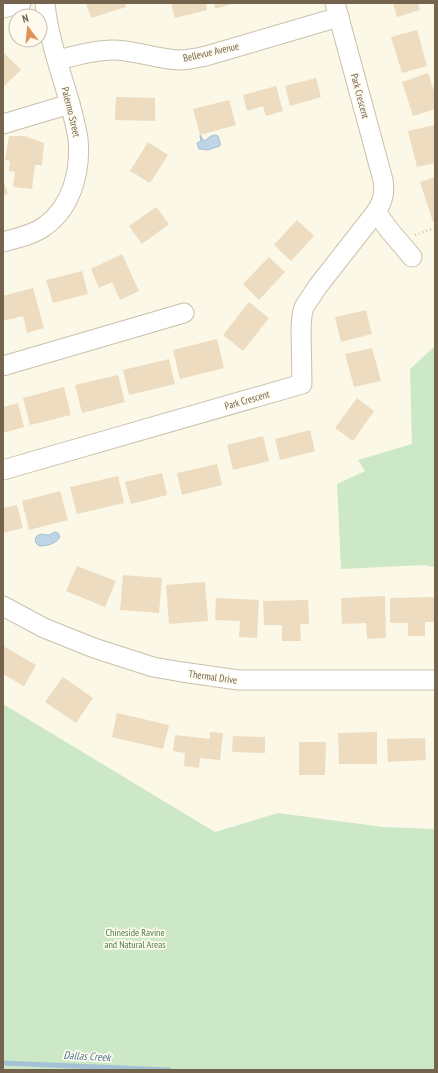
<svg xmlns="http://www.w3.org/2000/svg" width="438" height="1073" font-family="'PT Sans Narrow',sans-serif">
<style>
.green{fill:#cde8c7}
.water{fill:#bdd5e4;stroke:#a4c2d5}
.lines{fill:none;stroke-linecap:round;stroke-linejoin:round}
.stream{stroke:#a4c2d5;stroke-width:5}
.building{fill:#eddcbf}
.minor-casing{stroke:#cac0ab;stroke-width:21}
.path{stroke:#d4c2a4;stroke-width:2.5;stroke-dasharray:1 3;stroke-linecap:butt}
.minor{stroke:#fff;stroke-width:19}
.labels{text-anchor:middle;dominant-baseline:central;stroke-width:3.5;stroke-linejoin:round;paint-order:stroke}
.street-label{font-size:10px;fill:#74644d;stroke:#fefbee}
.park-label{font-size:10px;fill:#4c7f49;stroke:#fefbee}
.water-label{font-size:11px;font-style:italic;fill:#4f7893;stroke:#fefbee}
</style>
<rect width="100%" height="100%" fill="#fbf8e8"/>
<g class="green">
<polygon points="435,346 435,567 424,565 341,569 337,484 365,471 358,460 412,444 410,369"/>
<polygon points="3,704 215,832 278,813 383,827 435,829 435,1070 3,1070"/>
</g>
<g class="water">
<path d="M200 135 204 141C209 138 212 133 218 136L220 142V146L208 150 199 149 197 143 201 141Z"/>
<path d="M55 532 58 533 60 537C56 544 47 546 39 546L36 543 35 538C40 532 43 535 49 535Z"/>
</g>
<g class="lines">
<polyline class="stream" points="3,1063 169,1070"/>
</g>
<g class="building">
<polygon points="86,3 125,3 126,7 91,18"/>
<polygon points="171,3 206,3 207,10 175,18"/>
<polygon points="214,3 231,3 231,4 215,9"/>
<polygon points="393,3 418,3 420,10 397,17"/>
<polygon points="417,30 427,66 402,73 391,37"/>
<polygon points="3,52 21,70 4,86 3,84"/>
<polygon points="428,73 435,94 435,109 413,116 402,82"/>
<polygon points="316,78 321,97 290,106 285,86"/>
<polygon points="276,86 283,111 266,116 263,106 247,111 243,95"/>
<polygon points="116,97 155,98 155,121 115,120"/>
<polygon points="229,100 236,125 200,135 193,109"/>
<polygon points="434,125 435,130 435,163 417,167 408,131"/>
<polygon points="9,136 24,136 44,143 42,165 35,165 32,189 13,187 15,172 9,171 10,161 5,160"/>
<polygon points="148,142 168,155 150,183 130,171"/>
<polygon points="435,177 435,221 433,222 420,182"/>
<polygon points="3,180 8,194 3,195"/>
<polygon points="156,207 169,224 142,244 129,226"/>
<polygon points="297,220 314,236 291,261 274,245"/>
<polygon points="122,254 139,291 120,300 112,282 99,288 91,269"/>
<polygon points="269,257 285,272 259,300 243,284"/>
<polygon points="82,271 88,294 53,303 46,280"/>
<polygon points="33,288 44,328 27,333 23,316 3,321 3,296"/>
<polygon points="249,302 269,318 243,351 223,335"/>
<polygon points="366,310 372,334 341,342 335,317"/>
<polygon points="217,339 224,368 180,379 173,350"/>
<polygon points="372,348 381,381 354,387 345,354"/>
<polygon points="169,359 175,384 129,395 123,370"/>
<polygon points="118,375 125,402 82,413 75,385"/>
<polygon points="64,387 71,415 30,425 23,398"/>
<polygon points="357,398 374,411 353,441 335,428"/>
<polygon points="18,403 24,427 3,433 3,407"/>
<polygon points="310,430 315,451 280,460 275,439"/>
<polygon points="263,436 269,461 233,470 227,445"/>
<polygon points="217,464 222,485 182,495 177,473"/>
<polygon points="162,473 167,495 131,504 125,482"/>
<polygon points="118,476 124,503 77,514 70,487"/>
<polygon points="60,491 68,520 29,530 22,501"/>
<polygon points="17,505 23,528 3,533 3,508"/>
<polygon points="77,566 116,581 105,607 66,591"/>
<polygon points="123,575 162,578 159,613 120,610"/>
<polygon points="205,582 208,621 169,624 166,585"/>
<polygon points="385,596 386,638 367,639 366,623 342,624 341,598"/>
<polygon points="435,597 435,622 425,622 425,636 408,636 408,623 390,623 390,598"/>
<polygon points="216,598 259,600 257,638 239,637 240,621 215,620"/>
<polygon points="308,600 309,624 300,624 301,641 282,641 282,625 264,625 263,601"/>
<polygon points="3,646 36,665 24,686 3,674"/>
<polygon points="63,677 93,698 76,723 45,702"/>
<polygon points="117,713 169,725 163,749 112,737"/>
<polygon points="210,732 223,733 220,760 200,758 199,768 184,766 185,753 173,751 175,735 210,739"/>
<polygon points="377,732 377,764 339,764 338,733"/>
<polygon points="233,736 265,737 265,753 232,752"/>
<polygon points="425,738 426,760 388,762 387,739"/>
<polygon points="299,742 326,742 325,775 299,775"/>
</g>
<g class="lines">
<defs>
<g id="minor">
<polyline points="3,8 21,3"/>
<path d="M57 60C75 56 94 50 112 50 135 50 156 59 179 60 188 60 197 58 206 56L339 17"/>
<polyline points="3,124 70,104"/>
<polyline points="376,212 390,231 412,257"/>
<path d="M3 242C17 238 33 235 45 226 72 207 81 170 78 139 76 125 72 111 68 97 59 67 48 35 45 3"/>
<polyline points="3,366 184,313"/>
<path d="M3 470 302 384 301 328 302 315 304 307 318 286 376 212C383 201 385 193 383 180L335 3"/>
<polyline points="3,606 44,628 94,648 153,667 182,672 238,680 435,680"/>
</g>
</defs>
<use href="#minor" class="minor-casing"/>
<polyline class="path" points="415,235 435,228"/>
<use href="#minor" class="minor"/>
</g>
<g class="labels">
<g class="street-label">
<text transform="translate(211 52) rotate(-13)">Bellevue Avenue</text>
<text transform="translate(360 96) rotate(75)">Park Crescent</text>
<text transform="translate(71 112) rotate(76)">Palermo Street</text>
<text transform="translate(247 400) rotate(-16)">Park Crescent</text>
<text transform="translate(213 677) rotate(8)">Thermal Drive</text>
</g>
<g class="park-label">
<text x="135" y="932">Chineside Ravine<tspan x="135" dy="12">and Natural Areas</tspan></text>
</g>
<g class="water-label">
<text transform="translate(87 1056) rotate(3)">Dallas Creek</text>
</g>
</g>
<rect width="438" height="1073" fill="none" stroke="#74644d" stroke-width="8"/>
<g transform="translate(28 28) rotate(344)"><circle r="19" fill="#fefbee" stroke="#c7bfae"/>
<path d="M0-3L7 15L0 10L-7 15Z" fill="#de9355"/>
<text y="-6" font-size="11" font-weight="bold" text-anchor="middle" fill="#74644d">N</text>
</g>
</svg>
